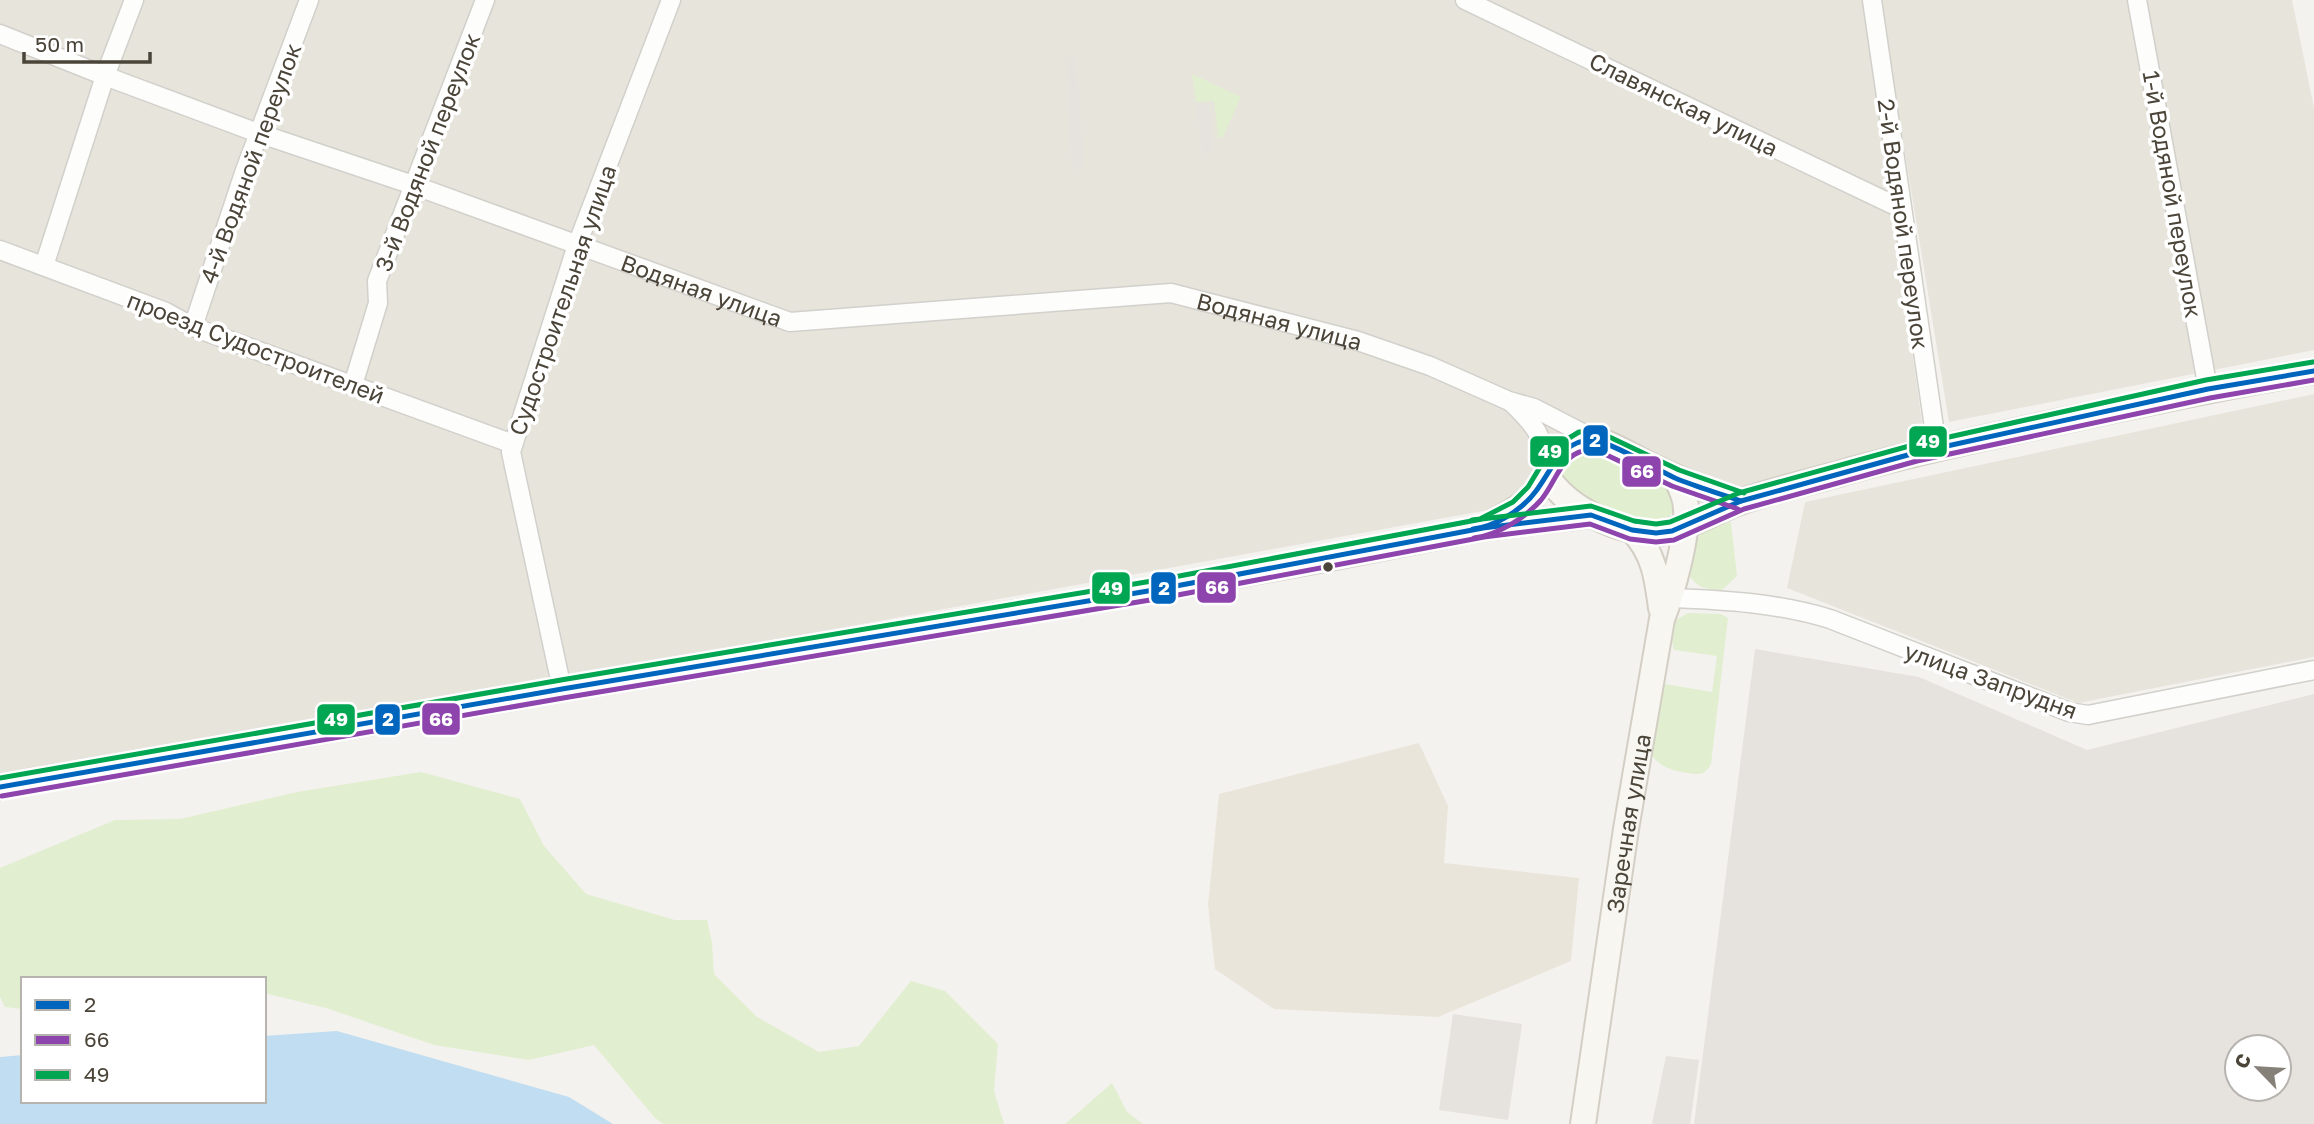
<svg xmlns="http://www.w3.org/2000/svg" width="2314" height="1124" font-family="'Golos Text',sans-serif">
<style>
.residential{fill:#e7e4dc}
.industrial{fill:#e6e2de;fill-rule:evenodd}
.education{fill:#eae5da}
.green{fill:#e1eecf}
.parking{fill:#e6e3df}
.water{fill:#c0ddf1}
.lines{fill:none;stroke-linecap:round;stroke-linejoin:round}
.street-casing{stroke:#d2d0cb;stroke-width:21}
.secondary-casing{stroke:#d3cfc5;stroke-width:28}
.street{stroke:#fdfdfc;stroke-width:18}
.secondary{stroke:#f7f6f1;stroke-width:24}
.bus-1-casing{stroke:#fff;stroke-width:10}
.bus-2-casing{stroke:#fff;stroke-width:10}
.bus-3-casing{stroke:#fff;stroke-width:10}
.bus-1{stroke:#0065bd;stroke-width:5}
.bus-2{stroke:#8e44ad;stroke-width:5}
.bus-3{stroke:#00a651;stroke-width:5}
.bus-dot{fill:#4b4439;stroke:#fff;stroke-width:2.5}
.labels{text-anchor:middle;dominant-baseline:central;stroke-width:7;stroke-linejoin:round;paint-order:stroke}
.street-label{font-size:23px;fill:#4b4439;stroke:#fff}
.line-badge{stroke:#fff;stroke-width:2.5}
.badge-label{font-size:19px;text-anchor:middle;font-weight:bold;fill:#fff}
</style>
<rect width="100%" height="100%" fill="#f4f2ee"/>
<g class="residential">
<polygon points="0,0 1863,0 1925,444 1749,492 1708,482 1583,430 1555,441 1536,465 1526,492 1510,506 560,679 0,774"/>
<polygon points="1880,0 2292,0 2314,108 2314,350 1949,422"/>
<polygon points="2314,394 2314,657 2078,703 1787,588 1805,502"/>
</g>
<g class="industrial">
<path d="M1755 649 1919 677 2087 750 2314 694V1124H1694ZM2237 1047H2279V1089H2237Z"/>
<polygon points="1453,1014 1522,1024 1508,1120 1439,1110"/>
<polygon points="1666,1056 1699,1060 1690,1124 1652,1124"/>
</g>
<polygon class="education" points="1419,743 1448,806 1444,863 1579,878 1571,961 1438,1017 1274,1009 1215,969 1208,905 1219,794"/>
<g class="green">
<polygon points="1192,74 1241,97 1223,137 1218,137 1214,101 1196,102"/>
<path d="M1587 451 1668 488 1673 495 1674 510 1665 523 1650 527 1568 490C1553 466 1568 460 1587 451Z"/>
<path d="M1731 522 1737 576 1722 590C1705 590 1697 587 1688 574 1693 541 1695 529 1731 522Z"/>
<path d="M1688 613 1721 614 1728 618 1711 764C1705 775 1700 775 1688 773 1629 765 1651 726 1659 683L1712 692 1717 656 1674 650 1670 632 1674 621Z"/>
<polygon points="421,772 520,799 544,846 586,894 675,920 707,920 712,943 714,974 757,1017 819,1052 859,1046 911,981 945,991 998,1044 994,1091 1004,1124 664,1124 655,1118 594,1045 529,1060 434,1045 326,1008 264,993 264,979 23,979 23,1009 5,1007 0,997 0,868 115,820 180,819 297,792"/>
<polygon points="1112,1083 1127,1112 1143,1124 1065,1124"/>
</g>
<g class="parking">
<polygon points="1065,57 1077,57 1083,169 1072,169"/>
<polygon points="1209,104 1213,152 1202,153 1197,105"/>
</g>
<polygon class="water" points="337,1031 569,1097 613,1124 0,1124 0,1057 23,1055 23,1101 264,1101 264,1036"/>
<g class="lines">
<defs>
<g id="street">
<polyline points="1465,0 1902,209"/>
<polyline points="1872,0 1937,448"/>
<polyline points="2137,0 2208,389"/>
<path id="s1" d="M0 34 105 76 258 133 413 185 790 322 1171 293 1358 341 1430 366 1509 401 1534 408 1596 440"/>
<polyline points="0,250 166,312 193,327 513,444"/>
<polyline points="44,266 105,76 134,0"/>
<polyline points="193,327 244,173 309,0"/>
<polyline points="353,385 378,303 377,281 485,0"/>
<path d="M1512 403C1537 427 1541 434 1549 468"/>
<path d="M1671 598C1726 600 1778 603 1830 619L2069 712 2088 715 2314 670"/>
<polyline points="562,689 511,452 577,245 671,0"/>
</g>
<g id="secondary">
<path d="M1547 476C1568 509 1617 532 1656 533 1677 534 1717 510 1740 502 1776 489 1815 481 1852 470 1917 452 1983 438 2048 424 2137 405 2225 386 2314 371"/>
<path d="M1493 522C1514 511 1534 500 1545 478 1550 470 1552 462 1559 455 1568 446 1584 437 1597 440 1616 445 1638 460 1656 468 1684 482 1712 492 1741 501"/>
<path d="M1632 530C1654 553 1657 577 1661 608"/>
<polyline points="0,787 562,689 1160,589 1325,559 1483,528 1591,515"/>
<path id="s2" d="M1583 1124 1626 829 1662 619C1672 594 1688 536 1686 509 1686 498 1681 488 1676 478"/>
</g>
</defs>
<use href="#street" class="street-casing"/>
<use href="#secondary" class="secondary-casing"/>
<use href="#street" class="street"/>
<use href="#secondary" class="secondary"/>
<defs>
<g id="bus-1">
<path d="M1473 529C1495 527 1523 509 1536 491 1552 470 1561 440 1592 440 1607 440 1658 470 1675 478 1696 487 1719 493 1741 501"/>
<polyline points="0,787 562,689 1160,589 1483,528 1591,515 1632,530 1656,533 1672,531 1741,501 1915,453 2208,389 2314,371"/>
</g>
<g id="bus-2">
<path d="M1474 538C1498 535 1525 518 1541 500 1559 478 1560 451 1594 449L1672 486 1738 509"/>
<polyline points="2,796 563,698 1162,598 1484,537 1590,524 1630,539 1656,542 1674,540 1744,509 1917,461 2210,398 2314,380"/>
</g>
<g id="bus-3">
<polyline points="1472,520 1480,519 1513,502 1528,487 1551,449 1579,432 1599,432 1679,470 1744,493"/>
<polyline points="0,778 561,680 1158,580 1482,519 1591,506 1634,521 1656,524 1670,522 1739,493 1913,445 2206,380 2313,362"/>
</g>
</defs>
<use href="#bus-1" class="bus-1-casing"/>
<use href="#bus-2" class="bus-2-casing"/>
<use href="#bus-3" class="bus-3-casing"/>
<use href="#bus-1" class="bus-1"/>
<use href="#bus-2" class="bus-2"/>
<use href="#bus-3" class="bus-3"/>
</g>
<circle class="bus-dot" cx="1328" cy="567" r="6"/>
<g class="labels">
<g class="street-label">
<text transform="translate(1684 104) rotate(26)">Славянская улица</text>
<text transform="translate(427 152) rotate(-69)">3-й Водяной переулок</text>
<text transform="translate(250 163) rotate(-70)">4-й Водяной переулок</text>
<text transform="translate(2173 194) rotate(80)">1-й Водяной переулок</text>
<text transform="translate(1904 224) rotate(82)">2-й Водяной переулок</text>
<text stroke="none"><textPath href="#s1" startOffset="747">Водяная улица</textPath></text>
<text transform="translate(562 300) rotate(-71)">Судостроительная улица</text>
<text stroke="none"><textPath href="#s1" startOffset="1335">Водяная улица</textPath></text>
<text transform="translate(256 347) rotate(21)">проезд Судостроителей</text>
<text transform="translate(1991 680) rotate(20)">улица Запрудня</text>
<text stroke="none"><textPath href="#s2" startOffset="304">Заречная улица</textPath></text>
</g>
</g>
<g class="line-badge">
<rect x="1582" y="424" width="27" height="33" rx="7" fill="#0065bd"/>
<rect x="1908" y="425" width="40" height="33" rx="7" fill="#00a651"/>
<rect x="1529" y="435" width="41" height="33" rx="7" fill="#00a651"/>
<rect x="1621" y="455" width="41" height="33" rx="7" fill="#8e44ad"/>
<rect x="1196" y="571" width="41" height="33" rx="7" fill="#8e44ad"/>
<rect x="1091" y="571" width="40" height="34" rx="7" fill="#00a651"/>
<rect x="1150" y="571" width="27" height="34" rx="7" fill="#0065bd"/>
<rect x="421" y="702" width="40" height="34" rx="7" fill="#8e44ad"/>
<rect x="316" y="703" width="40" height="33" rx="7" fill="#00a651"/>
<rect x="374" y="703" width="27" height="33" rx="7" fill="#0065bd"/>
</g>
<g class="badge-label">
<text x="1595" y="447">2</text>
<text x="1928" y="448">49</text>
<text x="1550" y="458">49</text>
<text x="1642" y="478">66</text>
<text x="1217" y="594">66</text>
<text x="1111" y="595">49</text>
<text x="1164" y="595">2</text>
<text x="441" y="726">66</text>
<text x="336" y="726">49</text>
<text x="388" y="726">2</text>
</g>
<rect x="21" y="977" width="245" height="126" fill="#ffffff" stroke="#b7b4b0" stroke-width="2"/>
<rect x="35" y="1000" width="35" height="10" fill="#0065bd" stroke="#b7b4b0" stroke-width="2"/>
<text x="84" y="1012" font-size="21" fill="#4b4439">2</text>
<rect x="35" y="1035" width="35" height="10" fill="#8e44ad" stroke="#b7b4b0" stroke-width="2"/>
<text x="84" y="1047" font-size="21" fill="#4b4439">66</text>
<rect x="35" y="1070" width="35" height="10" fill="#00a651" stroke="#b7b4b0" stroke-width="2"/>
<text x="84" y="1082" font-size="21" fill="#4b4439">49</text>
<g transform="translate(2258 1068) rotate(295)"><circle r="33" fill="#ffffff" stroke="#b7b4b0" stroke-width="2"/>
<path d="M0-5L12 26L0 18L-12 26Z" fill="#868178"/>
<text y="-10" font-size="19" font-weight="bold" text-anchor="middle" fill="#4b4439">С</text>
</g>
<path d="M24 52v10h126v-10" fill="none" stroke="#4b4439" stroke-width="3.5"/>
<text x="35" y="52" font-size="21" fill="#4b4439" stroke="#ffffff" stroke-width="5" paint-order="stroke">50 m</text>
</svg>
